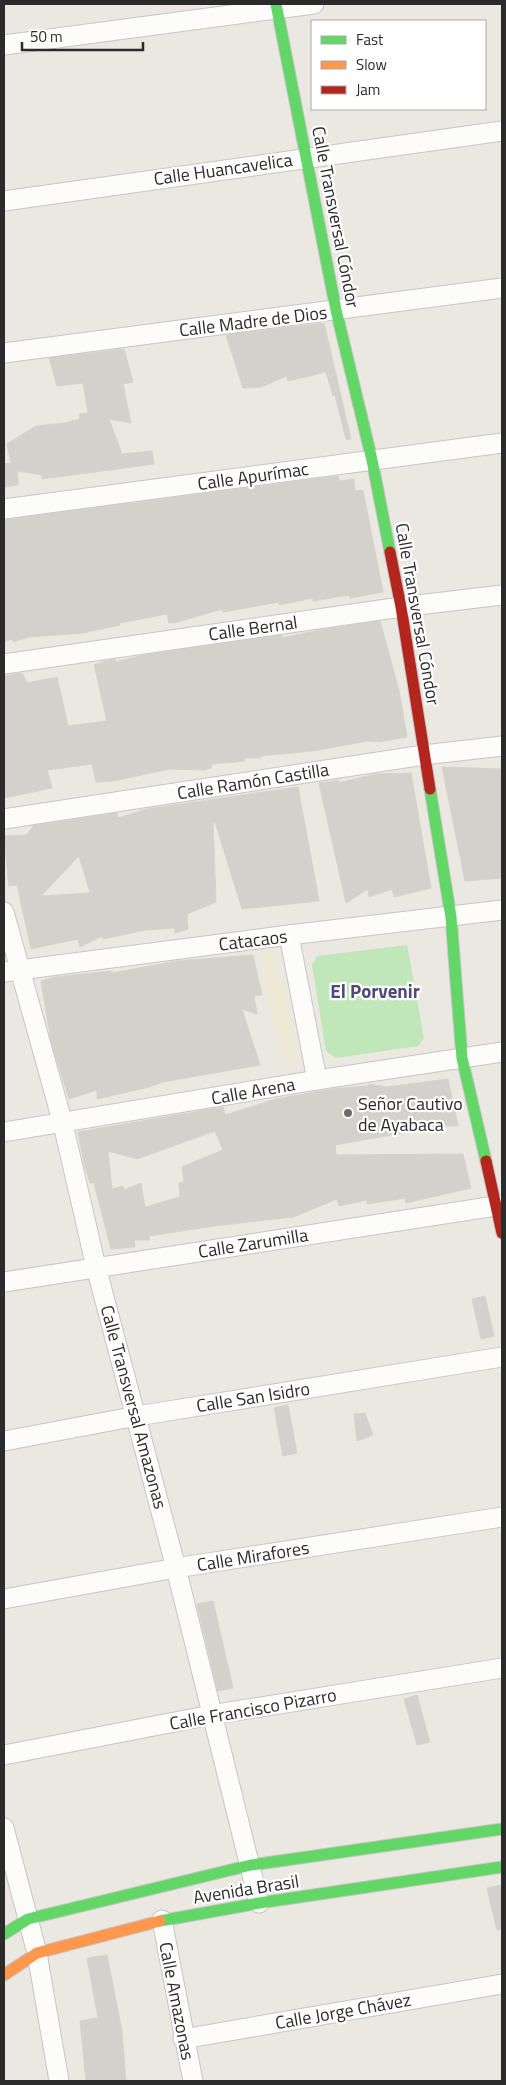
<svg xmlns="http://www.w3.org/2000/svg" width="506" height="2085" font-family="'Titillium Web',sans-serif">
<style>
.education{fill:#ecead5}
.green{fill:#c0e6b9}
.building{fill:#d2d1cb;stroke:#d4d3cc;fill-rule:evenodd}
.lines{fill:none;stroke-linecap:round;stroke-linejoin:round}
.street-casing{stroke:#c7c6c6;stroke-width:21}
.fast-casing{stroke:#c7c6c6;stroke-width:13}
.slow-casing{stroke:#c7c6c6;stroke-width:13}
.jam-casing{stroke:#c7c6c6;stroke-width:13}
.street{stroke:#fcfcfa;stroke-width:19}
.fast{stroke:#63d668;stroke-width:11}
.slow{stroke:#ff974d;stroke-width:11}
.jam{stroke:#b3261e;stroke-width:11}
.poi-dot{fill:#6e6d6a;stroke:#fff;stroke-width:2}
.labels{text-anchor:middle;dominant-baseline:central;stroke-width:4.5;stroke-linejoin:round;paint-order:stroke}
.street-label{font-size:18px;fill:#2b2b2b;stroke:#fff}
.poi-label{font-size:18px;fill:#2b2b2b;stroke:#fff;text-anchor:start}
.neighbourhood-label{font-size:19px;font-weight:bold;fill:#4f4a7c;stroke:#fff}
</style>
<rect width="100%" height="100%" fill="#eae8e0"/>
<polygon class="education" points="275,949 299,1061 285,1062 271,1012 259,952"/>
<polygon class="green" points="407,945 424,1038 418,1046 336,1058 326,1051 312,965 317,956"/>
<g class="building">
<polygon points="324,323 351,439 346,440 335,395 333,396 326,372 288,381 287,376 261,387 243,388 226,335"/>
<polygon points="124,349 133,382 123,384 131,423 109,419 122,454 152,451 154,464 42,479 42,475 17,471 18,485 4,487 4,464 11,463 7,444 36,426 65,423 80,419 79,414 88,413 83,383 57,386 49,358"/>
<polygon points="338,476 340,481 354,479 355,491 363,490 383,592 350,598 349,595 313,601 313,598 279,605 279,602 223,612 222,609 174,623 169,623 167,614 119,623 120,625 83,633 29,637 13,642 12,639 4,642 4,520"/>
<polygon points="380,621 399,690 407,737 379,742 368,741 312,751 260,756 261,758 244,758 245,761 212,764 211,768 205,770 170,769 113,781 96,782 92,764 47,770 52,788 4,798 4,676 22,673 27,683 57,677 68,726 107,721 94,665 106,661 115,659 115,662 144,655 282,635 282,638 320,630"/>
<polygon points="442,767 502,769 502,878 465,881"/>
<polygon points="411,773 431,888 394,897 392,889 369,897 368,889 346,903 319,783 339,780 339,783 375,774"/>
<path d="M298 787 319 901 242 909 215 822 213 823 216 902 187 914 188 929 175 933 174 928 145 930 103 939 102 936 80 947 78 939 31 949 17 885 9 886 4 836 27 835 33 826 117 813 118 818 147 809ZM79 856 90 893 41 896Z"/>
<polygon points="253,955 262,995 254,996 257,1014 242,1009 260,1065 163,1082 149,1087 97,1099 97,1090 69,1099 51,1041 41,981 55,977 112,971 112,973 176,961"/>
<path d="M448 1079 458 1126H412L414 1131 335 1145 336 1155 463 1154 471 1188 406 1203 405 1198 367 1204V1200L339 1206 337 1199 293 1217 214 1226 149 1236 150 1240H134L135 1247 111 1249 94 1183H90L84 1164 78 1132 223 1107 225 1115 276 1099 331 1089 368 1086 369 1084 387 1087ZM215 1131 223 1150 182 1167 184 1182 179 1183 180 1197 145 1207 141 1183 124 1190 123 1186 112 1189 108 1151 137 1159Z"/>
<polygon points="485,1296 494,1336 481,1339 472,1299"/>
<polygon points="288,1405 297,1453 283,1456 274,1408"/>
<polygon points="365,1413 373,1435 357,1441 354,1414"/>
<polygon points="213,1601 233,1688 218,1691 197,1604"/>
<polygon points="417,1695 430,1742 417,1745 404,1699"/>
<polygon points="502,1885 502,1929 497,1930 487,1888"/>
<polygon points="107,1955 122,2031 126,2081 86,2081 80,2021 98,2018 87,1958"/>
</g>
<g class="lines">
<defs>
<g id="street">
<polyline points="4,45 314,4"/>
<polyline points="4,201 502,131"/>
<polyline points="4,353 502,288"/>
<polyline points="4,509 502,443"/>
<polyline points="4,664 401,607 502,595"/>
<polyline points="4,819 424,755 502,746"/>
<polyline points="4,912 63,1124 96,1267 176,1568 259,1903"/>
<polyline points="289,935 317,1080"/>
<polyline points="4,972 289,935 502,910"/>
<polyline points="4,1132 317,1080 502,1052"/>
<polyline points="4,1282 502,1205"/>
<polyline points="4,1441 137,1416 502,1357"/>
<polyline points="4,1599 176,1568 502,1517"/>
<polyline points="4,1755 211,1715 502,1668"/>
<polyline points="4,1828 37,1953 59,2081"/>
<polyline points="162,1920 193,2081"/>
<polyline points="183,2039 502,1984"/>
</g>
<g id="fast">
<polyline points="276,4 336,310 372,460 390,552"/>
<polyline points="430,789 451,917 462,1058 486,1161"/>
<polyline points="160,1921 259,1903 502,1867"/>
<polyline points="4,1934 28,1919 251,1865 502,1829"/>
</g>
<polyline id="slow" points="4,1975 37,1953 160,1921"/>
<g id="jam">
<polyline points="390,552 401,607 430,789"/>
<polyline points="486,1161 502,1233"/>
</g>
</defs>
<use href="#street" class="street-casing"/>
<use href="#fast" class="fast-casing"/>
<use href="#slow" class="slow-casing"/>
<use href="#jam" class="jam-casing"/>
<use href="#street" class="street"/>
<use href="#fast" class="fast"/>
<use href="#slow" class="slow"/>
<use href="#jam" class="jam"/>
</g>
<circle class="poi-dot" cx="348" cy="1113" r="5"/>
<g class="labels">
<g class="street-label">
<text transform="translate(223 169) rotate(-8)">Calle Huancavelica</text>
<text transform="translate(336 217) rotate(79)">Calle Transversal Cóndor</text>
<text transform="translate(253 321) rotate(-7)">Calle Madre de Dios</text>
<text transform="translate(253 476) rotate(-8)">Calle Apurímac</text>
<text transform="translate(418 614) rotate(80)">Calle Transversal Cóndor</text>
<text transform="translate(253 628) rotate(-8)">Calle Bernal</text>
<text transform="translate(253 781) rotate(-9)">Calle Ramón Castilla</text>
<text transform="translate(253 940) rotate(-7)">Catacaos</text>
<text transform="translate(253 1091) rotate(-10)">Calle Arena</text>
<text transform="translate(253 1243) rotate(-9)">Calle Zarumilla</text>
<text transform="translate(253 1397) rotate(-9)">Calle San Isidro</text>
<text transform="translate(134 1407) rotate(75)">Calle Transversal Amazonas</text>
<text transform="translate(253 1556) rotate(-9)">Calle Mirafores</text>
<text transform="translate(253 1709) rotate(-10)">Calle Francisco Pizarro</text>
<text transform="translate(246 1889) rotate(-9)">Avenida Brasil</text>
<text transform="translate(177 2001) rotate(79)">Calle Amazonas</text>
<text transform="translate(343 2011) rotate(-10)">Calle Jorge Chávez</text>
</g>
<g class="poi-label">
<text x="358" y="1103">Señor Cautivo<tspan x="358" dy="21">de Ayabaca</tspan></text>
</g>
<g class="neighbourhood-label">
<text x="375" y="990">El Porvenir</text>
</g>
</g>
<rect width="506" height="2085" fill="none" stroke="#2b2b2b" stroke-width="10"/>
<rect x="311" y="20" width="175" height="90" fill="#ffffff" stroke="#aaaaaa"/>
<rect x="321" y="36" width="25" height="8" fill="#63d668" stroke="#aaaaaa"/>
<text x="356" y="45" font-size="15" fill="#2b2b2b">Fast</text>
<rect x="321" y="61" width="25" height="8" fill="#ff974d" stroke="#aaaaaa"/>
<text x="356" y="70" font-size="15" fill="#2b2b2b">Slow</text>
<rect x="321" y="86" width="25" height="8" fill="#b3261e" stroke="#aaaaaa"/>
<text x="356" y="95" font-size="15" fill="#2b2b2b">Jam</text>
<path d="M22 42v8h121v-8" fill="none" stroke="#2b2b2b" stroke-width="2.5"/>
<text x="30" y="42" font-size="15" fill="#2b2b2b" stroke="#ffffff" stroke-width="4" paint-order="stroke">50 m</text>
</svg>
